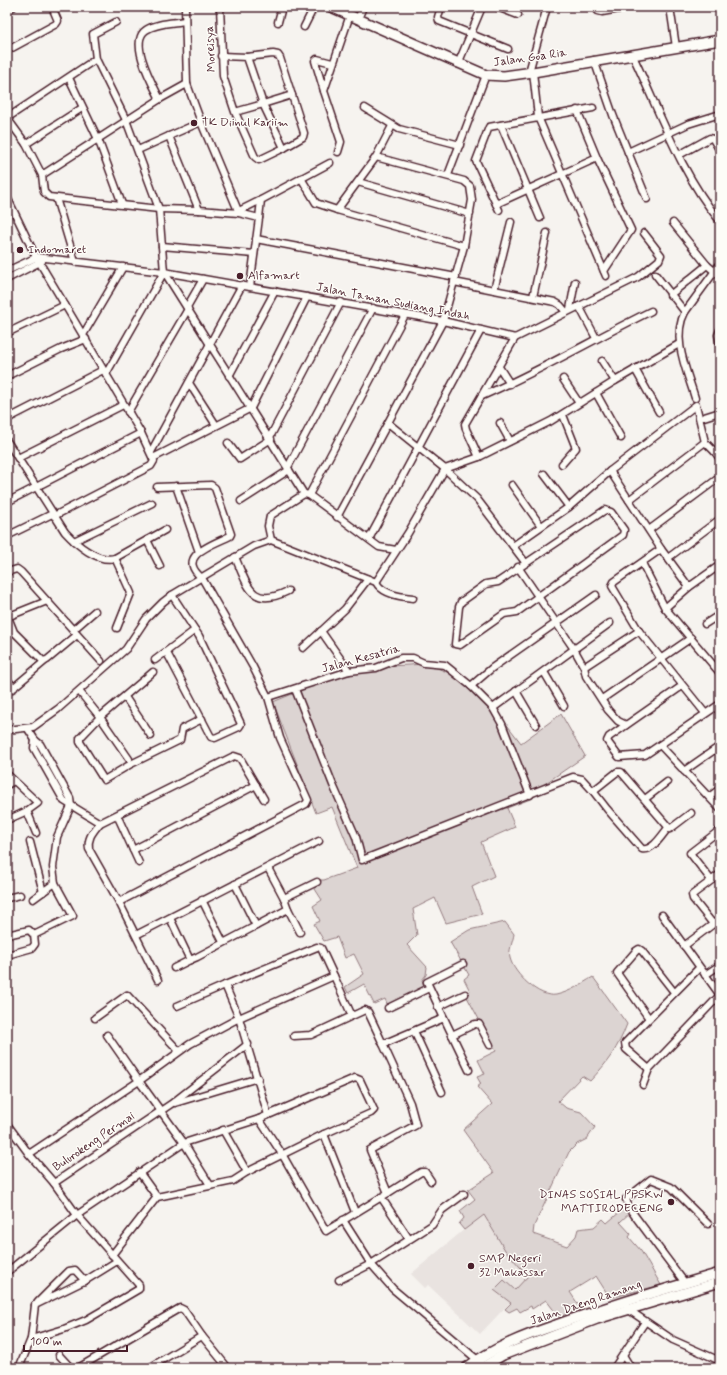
<svg xmlns="http://www.w3.org/2000/svg" width="727" height="1375" font-family="Mynerve,sans-serif">
<style>
.built{fill:#e9e3e0}
.green{fill:#dcd4d2;stroke:#937a7e}
.lines{fill:none;stroke-linecap:round;stroke-linejoin:round}
.minor-casing{stroke:#4a1f2b;stroke-width:9}
.secondary-casing{stroke:#4a1f2b;stroke-width:12}
.minor{stroke:#fdfcf7;stroke-width:6}
.secondary{stroke:#fdfcf7;stroke-width:9}
.poi-dot{fill:#4a1f2b;stroke:#fdfcf7;stroke-width:1.5}
.labels{text-anchor:middle;dominant-baseline:central;stroke-width:3;stroke-linejoin:round;paint-order:stroke}
.street-label{font-size:12px;fill:#4a1f2b;stroke:#fdfcf7}
.poi-label{font-size:12px;fill:#4a1f2b;stroke:#fdfcf7;text-anchor:start}
</style>
<rect width="100%" height="100%" fill="#f6f3ef"/>
<filter id="ink" filterUnits="userSpaceOnUse"><feTurbulence type="fractalNoise" baseFrequency=".025" numOctaves="2"/><feDisplacementMap in="SourceGraphic" scale="8" xChannelSelector="R" yChannelSelector="G"/><feConvolveMatrix kernelMatrix="1 2 1 2 8 2 1 2 1" color-interpolation-filters="sRGB"/></filter>
<g filter="url(#ink)">
<polygon class="built" points="484,1213 532,1279 480,1334 428,1285 425,1288 411,1274"/>
<g class="green">
<polygon points="427,664 462,678 491,704 521,743 561,714 585,756 543,785 533,798 507,808 515,827 481,842 494,876 472,887 482,914 446,923 435,898 413,909 417,935 407,945 427,967 426,975 422,980 425,989 389,1008 385,999 374,1004 364,984 348,993 345,987 364,974 354,954 345,958 337,937 324,941 314,924 320,921 313,906 322,900 315,889 319,880 324,880 357,868 332,807 316,813 273,702 321,682 370,667"/>
<path d="M505 922 514 934C513 941 508 952 510 958 514 974 539 998 556 995 570 992 581 984 593 977L627 1024C618 1048 608 1062 590 1081L582 1076 558 1101 566 1108 581 1112 595 1127 587 1139 577 1144 569 1152 534 1226 533 1234 567 1246 576 1236 578 1229 594 1227 603 1219 607 1223 628 1205 633 1210 620 1222 631 1234 629 1237 641 1251 661 1285 610 1298 596 1276 570 1292 581 1309 559 1317 546 1300 532 1309 531 1306 520 1312 517 1308 509 1312 505 1309 511 1303 494 1290 504 1280 515 1290 528 1276 505 1250 484 1215 464 1230 459 1224 464 1218 460 1211 475 1199 468 1190 494 1173 463 1130 492 1104 477 1087 481 1084 477 1077 485 1074 478 1060 496 1051 467 997V994L470 991 464 979 469 975 450 942 469 930Z"/>
</g>
<g class="lines">
<defs>
<g id="minor">
<polyline points="185,7 187,84 201,122 239,213 259,218 250,287"/>
<polyline points="220,7 223,76 235,112 255,157 259,160 284,148 263,104 235,112"/>
<polyline points="441,7 438,17 439,21 508,49"/>
<polyline points="497,7 518,15"/>
<polyline points="598,7 598,11 602,12 631,7"/>
<polyline points="670,7 676,47"/>
<polyline points="7,10 13,7"/>
<polyline points="358,19 363,7"/>
<path d="M185 21C173 23 156 23 146 30 128 42 153 85 160 99L187 84"/>
<polyline points="278,22 282,7"/>
<polyline points="304,27 314,7"/>
<polyline points="7,47 10,49 56,24 58,21 52,7"/>
<path d="M632 54C659 110 680 173 720 221"/>
<polyline points="221,56 247,57 263,104 292,95"/>
<polyline points="247,57 273,54 278,55 280,58 304,133 303,137 284,148"/>
<polyline points="96,59 93,34 116,22"/>
<polyline points="594,60 613,115 647,199"/>
<polyline points="458,64 482,7"/>
<polyline points="529,72 547,7"/>
<polyline points="533,72 538,117 606,276"/>
<polyline points="69,78 98,139 122,204"/>
<polyline points="324,91 315,61 317,59 332,63"/>
<polyline points="160,99 42,175 44,192 49,197 75,200 159,209 199,210"/>
<polyline points="365,108 399,129 460,145"/>
<polyline points="577,110 597,158 631,230 604,271"/>
<polyline points="7,118 96,59 126,120 159,209 164,272 106,374"/>
<polyline points="7,118 26,144 42,175"/>
<polyline points="201,122 169,136 199,210 239,213"/>
<polyline points="501,125 540,218"/>
<polyline points="26,144 82,108"/>
<polyline points="138,150 169,136"/>
<polyline points="338,152 341,142 324,91 350,15"/>
<polyline points="628,152 688,124 717,115"/>
<polyline points="679,155 710,138 713,139 720,151"/>
<polyline points="448,175 486,75"/>
<polyline points="301,178 316,203 337,210 376,157 392,126"/>
<polyline points="358,182 470,214"/>
<polyline points="7,197 35,255 65,305 7,333"/>
<polyline points="56,198 75,262"/>
<polyline points="496,204 597,158"/>
<polyline points="337,210 464,246"/>
<polyline points="499,210 476,161 489,127 593,108"/>
<polyline points="239,211 261,200"/>
<polyline points="259,218 261,200 330,163"/>
<polyline points="673,223 707,265 720,276"/>
<polyline points="256,239 456,277"/>
<polyline points="162,246 254,254"/>
<polyline points="7,271 37,257 164,272 443,321 515,338 638,277 659,260 661,255 644,233"/>
<polyline points="165,273 304,494 309,495 379,547 396,550"/>
<polyline points="655,274 685,312"/>
<polyline points="7,279 42,261"/>
<polyline points="454,282 555,302 560,305 566,312"/>
<polyline points="494,290 511,222"/>
<polyline points="670,295 707,265"/>
<polyline points="533,297 547,233"/>
<polyline points="579,306 596,338"/>
<polyline points="187,307 203,279"/>
<polyline points="570,309 575,282"/>
<polyline points="720,330 718,335 720,345"/>
<polyline points="83,335 123,267"/>
<polyline points="602,361 615,381"/>
<polyline points="499,367 510,384"/>
<polyline points="635,369 659,412"/>
<polyline points="7,376 61,349 86,339"/>
<polyline points="229,376 275,291"/>
<polyline points="563,379 579,403"/>
<polyline points="189,383 216,425"/>
<polyline points="596,393 621,438"/>
<path d="M482 396C540 371 594 339 651 311"/>
<path d="M695 398C687 371 671 338 685 312L720 264"/>
<polyline points="128,412 188,309"/>
<polyline points="704,417 720,412"/>
<polyline points="7,419 103,370"/>
<polyline points="388,423 445,469 477,499 525,562"/>
<polyline points="500,423 510,441"/>
<polyline points="270,437 341,302"/>
<path d="M7 441 65 532C76 544 98 563 115 558L165 530"/>
<polyline points="228,443 240,459 271,439"/>
<polyline points="720,451 715,452 720,459"/>
<polyline points="151,452 242,285"/>
<polyline points="479,457 466,429 465,424 515,338"/>
<polyline points="18,458 123,405"/>
<polyline points="153,458 251,408 307,297"/>
<polyline points="562,464 576,448 563,415"/>
<polyline points="288,467 373,308"/>
<polyline points="610,471 661,549 689,587"/>
<polyline points="544,474 569,507"/>
<polyline points="512,485 541,526"/>
<polyline points="176,486 199,552"/>
<polyline points="309,495 405,315"/>
<polyline points="629,500 705,442"/>
<polyline points="241,501 289,470"/>
<polyline points="7,502 141,433"/>
<polygon points="605,510 611,512 624,530 623,535 517,612 504,614 460,645 455,644 459,607 461,602 486,584 498,582"/>
<polyline points="54,516 151,466 154,461 141,433 65,305"/>
<polyline points="337,517 443,321 464,246 472,200 470,186 464,181 376,157"/>
<polyline points="649,530 720,477"/>
<polyline points="7,536 52,514"/>
<polyline points="369,539 481,330"/>
<polyline points="147,540 160,566"/>
<polyline points="271,540 268,526 270,516 304,494"/>
<polyline points="74,541 152,503"/>
<polyline points="513,546 569,507 610,471 696,405 705,442 715,452"/>
<polyline points="661,549 614,582 612,586 639,631 705,713"/>
<path d="M235 557C248 586 251 609 288 591"/>
<polyline points="115,558 131,593 117,628"/>
<polyline points="668,558 720,519"/>
<polyline points="642,563 665,608"/>
<polyline points="720,565 689,587 665,608 720,673"/>
<polyline points="518,567 574,649 584,667 586,676 608,710 618,721 626,725"/>
<polyline points="7,572 17,569 21,572 101,661"/>
<polyline points="376,582 408,533 445,469 479,457 551,421 615,381 679,344"/>
<polyline points="7,617 47,601"/>
<polyline points="8,617 14,632 43,661 47,660 77,635"/>
<polyline points="705,624 719,615"/>
<polyline points="73,630 95,611"/>
<polyline points="321,631 349,671"/>
<polyline points="303,648 345,609 368,579"/>
<polyline points="167,653 211,737 215,738 239,727 241,724 199,636 172,595"/>
<polyline points="155,660 195,630"/>
<polyline points="584,667 639,631"/>
<polyline points="153,672 100,717 80,738 80,742 104,780 131,764 180,740 182,729 202,719"/>
<polyline points="544,672 564,706"/>
<polyline points="7,679 14,688"/>
<polyline points="471,686 492,668 596,595"/>
<polyline points="682,686 609,737 607,741 619,757 645,755 720,704"/>
<polyline points="295,689 333,785 356,837 362,860 573,777 582,779 593,791 617,772 621,772 670,829 691,813"/>
<polyline points="79,691 100,717 129,759"/>
<polyline points="516,691 536,725"/>
<polyline points="7,693 45,661"/>
<polyline points="125,697 151,736"/>
<polyline points="268,697 349,671 376,668 401,658 413,658 424,663 445,665 471,686 493,708 502,724 530,795"/>
<polyline points="602,699 691,638"/>
<polyline points="493,708 610,623"/>
<polyline points="28,729 35,740 40,744 70,798 71,806 57,837 53,867 55,883 73,916 34,935"/>
<path d="M7 730 33 727 58 709 126 649 146 619 163 602 172 595 254 546 271 540 376 582C382 594 401 597 413 598"/>
<polyline points="35,740 34,748 64,801 100,823 234,756 240,758 264,799"/>
<polyline points="660,745 720,809"/>
<polyline points="684,771 720,746"/>
<polyline points="7,774 38,803 27,811 7,820"/>
<polyline points="7,785 14,781"/>
<path d="M593 791 607 809 642 849C653 851 662 835 668 828"/>
<polyline points="709,797 720,789"/>
<polyline points="645,799 667,782"/>
<polyline points="27,811 36,833"/>
<polyline points="117,815 139,863"/>
<path d="M100 823C93 832 87 838 89 849L119 902 158 980"/>
<polyline points="30,842 43,892"/>
<polyline points="133,850 256,785"/>
<polyline points="711,880 690,853 720,830"/>
<polyline points="235,884 256,926"/>
<polyline points="7,898 20,895"/>
<polyline points="284,898 317,882"/>
<polyline points="33,899 55,883"/>
<polyline points="202,900 223,942"/>
<path d="M119 902 306 804 308 800 280 738 268 697 253 667 202 578C175 556 212 545 230 536L231 534 215 488 211 485 157 487"/>
<polyline points="288,909 300,932"/>
<polyline points="662,915 720,995"/>
<polyline points="170,918 190,960 197,957 288,909 284,898 268,868"/>
<polyline points="713,924 693,899 692,895 720,874"/>
<polyline points="7,935 29,930 34,935 35,944 32,948 7,955"/>
<polyline points="136,935 319,841"/>
<polyline points="684,946 720,919"/>
<polyline points="174,968 190,960"/>
<polyline points="705,975 720,965"/>
<polyline points="225,985 317,947 321,948 334,976"/>
<polyline points="177,1006 225,985 239,1018 334,976 352,1016"/>
<polyline points="438,1007 465,994"/>
<polyline points="388,1008 429,988"/>
<polyline points="648,1017 617,973 636,951 639,949 642,951 674,992"/>
<polyline points="95,1018 127,995 179,1051"/>
<polyline points="444,1018 427,982 463,964"/>
<polyline points="414,1031 442,1092"/>
<polyline points="452,1035 475,1024 479,1024 490,1045"/>
<polyline points="294,1036 311,1035 365,1010 368,1012 383,1044"/>
<polyline points="649,1069 626,1049 625,1043 699,968"/>
<polyline points="643,1085 649,1069 720,995"/>
<polyline points="175,1103 258,1078"/>
<polyline points="7,1124 29,1154"/>
<polyline points="324,1134 355,1212"/>
<polyline points="139,1172 157,1197"/>
<polyline points="247,1172 324,1134 371,1113 374,1110 360,1080 355,1078 259,1119"/>
<polyline points="54,1183 29,1154 139,1081 107,1035"/>
<polyline points="210,1185 184,1143 139,1081 190,1044 239,1018 268,1115"/>
<polyline points="388,1193 421,1172 425,1172 431,1181"/>
<polyline points="381,1197 409,1239"/>
<polyline points="343,1220 371,1264 432,1225 442,1210 464,1194"/>
<polyline points="112,1255 157,1197 233,1181 247,1172 223,1130"/>
<polyline points="7,1272 77,1215 54,1183 171,1104 248,1044"/>
<polyline points="339,1280 371,1264 393,1289 480,1362"/>
<polyline points="685,1283 629,1208 626,1199 651,1179 671,1187 708,1224"/>
<polyline points="38,1302 69,1271 75,1270 85,1281"/>
<polyline points="35,1305 88,1279 117,1261"/>
<polyline points="626,1308 673,1340 718,1360 718,1368"/>
<polyline points="31,1339 64,1329 86,1320 139,1289 139,1285 77,1215 184,1143 259,1119 282,1154 326,1231 388,1193 370,1150 416,1125 410,1103 383,1044 444,1018 469,1070"/>
<polyline points="59,1355 71,1368"/>
<polyline points="623,1355 631,1368"/>
<polyline points="19,1368 31,1339 35,1305"/>
<polyline points="78,1368 180,1308 184,1310 202,1336 228,1368"/>
<polyline points="149,1368 202,1336"/>
<polyline points="614,1368 645,1322"/>
</g>
<g id="secondary">
<polyline points="331,7 486,75 504,76 533,72 720,40"/>
<path d="M466 1368C493 1348 524 1336 556 1325 610 1305 665 1289 720 1273"/>
<polyline points="481,1368 503,1355 597,1319 720,1282"/>
</g>
</defs>
<use href="#minor" class="minor-casing"/>
<use href="#secondary" class="secondary-casing"/>
<use href="#minor" class="minor"/>
<use href="#secondary" class="secondary"/>
</g>
</g>
<g class="poi-dot">
<circle cx="194" cy="123" r="4"/>
<circle cx="20" cy="250" r="4"/>
<circle cx="240" cy="276" r="4"/>
<circle cx="671" cy="1202" r="4"/>
<circle cx="471" cy="1266" r="4"/>
</g>
<g class="labels">
<g class="street-label">
<text transform="translate(211 49) rotate(-93)">Moreisya</text>
<text transform="translate(530 58) rotate(-8)">Jalan Goa Ria</text>
<text transform="translate(393 302) rotate(11)">Jalan Taman Sudiang Indah</text>
<text transform="translate(361 659) rotate(-15)">Jalan Kesatria</text>
<text transform="translate(94 1142) rotate(-34)">Bulurokeng Permai</text>
<text transform="translate(586 1303) rotate(-19)">Jalan Daeng Ramang</text>
</g>
<g class="poi-label">
<text x="202" y="123">TK Diinul Kariim</text>
<text x="28" y="250">Indomaret</text>
<text x="248" y="276">Alfamart</text>
<text x="663" y="1195" text-anchor="end">DINAS SOSIAL PPSKW<tspan x="663" dy="14">MATTIRODECENG</tspan></text>
<text x="479" y="1259">SMP Negeri<tspan x="479" dy="14">32 Makassar</tspan></text>
</g>
</g>
<rect width="727" height="1375" fill="none" stroke="#fdfcf7" stroke-width="24"/>
<rect x="12" y="12" width="703" height="1351" fill="none" stroke="#4a1f2b" stroke-width="1.5" filter="url(#ink)"/>
<path d="M24 1345v6h103v-6" fill="none" stroke="#4a1f2b" stroke-width="2"/>
<text x="30" y="1345" font-size="12" fill="#4a1f2b" stroke="#fdfcf7" stroke-width="3" paint-order="stroke">100 m</text>
</svg>
